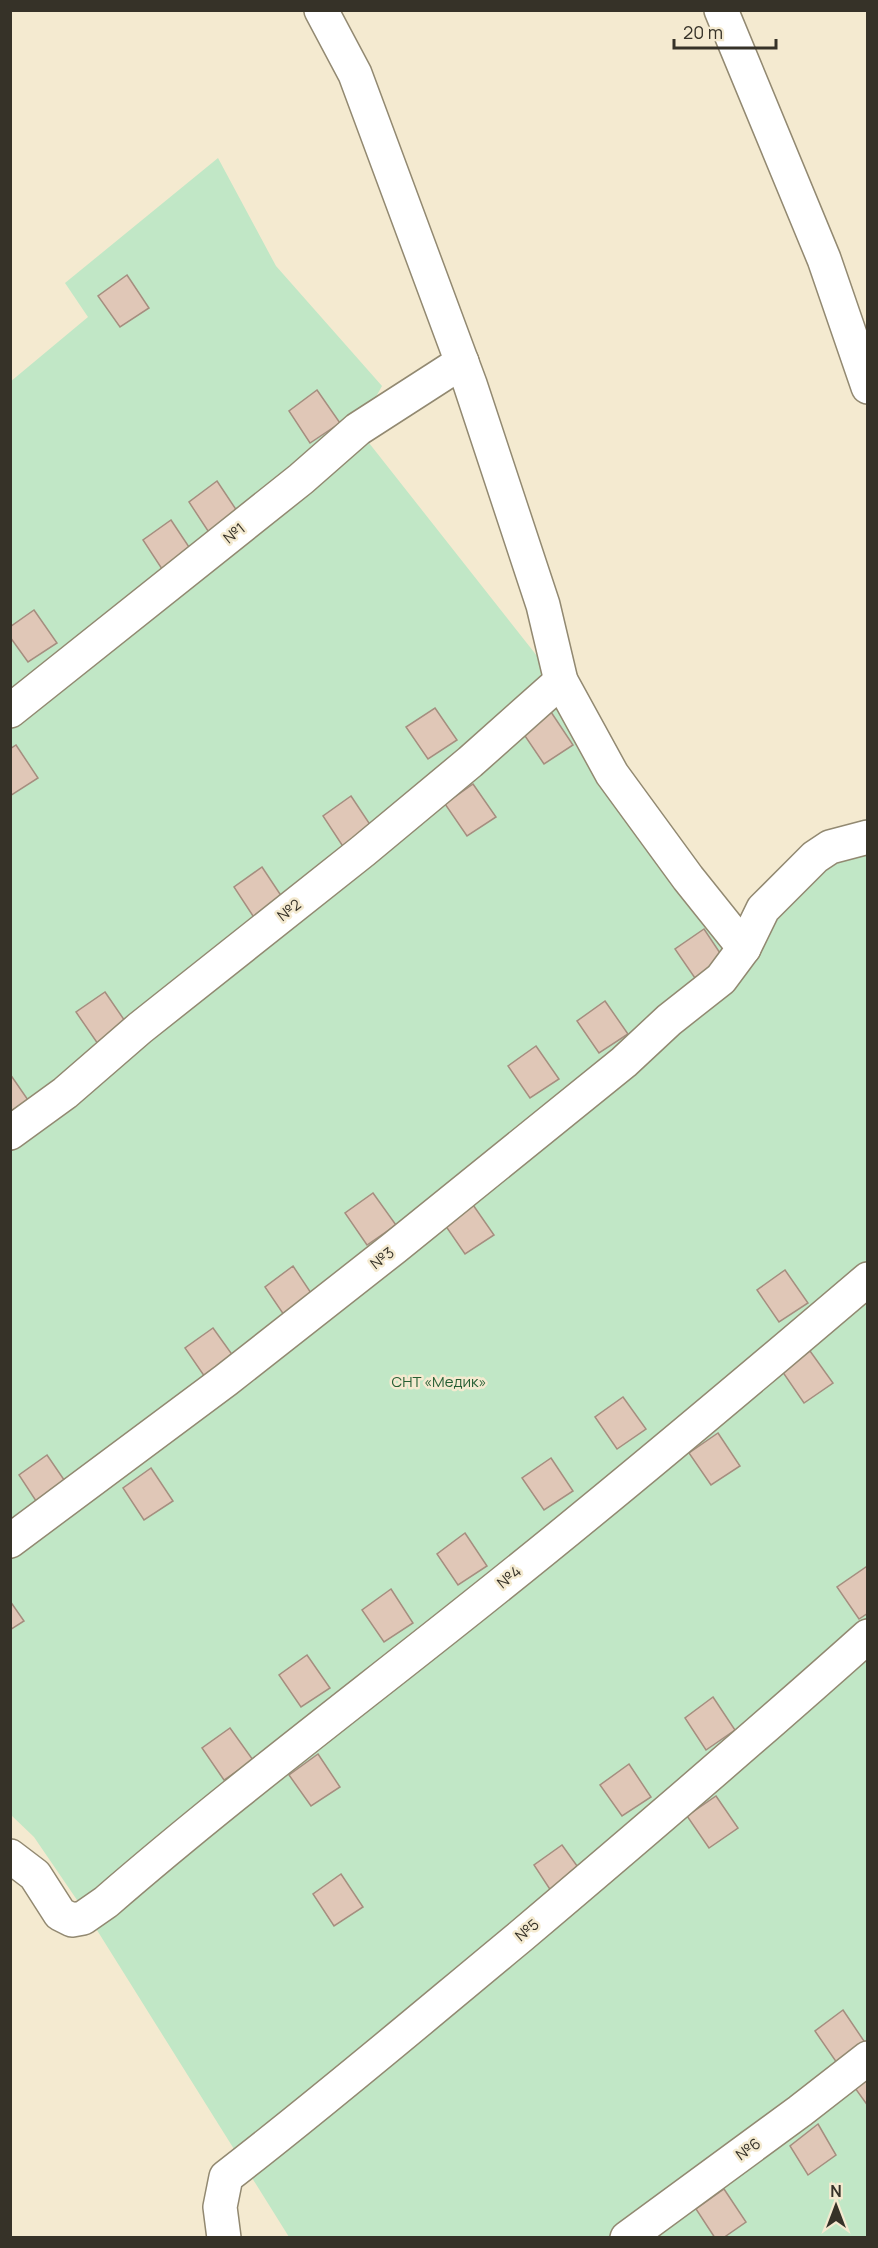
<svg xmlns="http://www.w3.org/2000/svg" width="878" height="2248" font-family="Manrope,sans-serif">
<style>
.green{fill:#c1e7c6}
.building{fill:#e0c7b7;stroke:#a58e7f;stroke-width:1.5}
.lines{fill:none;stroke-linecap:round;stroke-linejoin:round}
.minor-casing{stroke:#928971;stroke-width:36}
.minor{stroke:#fff;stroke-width:33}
.labels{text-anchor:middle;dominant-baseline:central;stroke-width:5;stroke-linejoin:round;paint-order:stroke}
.street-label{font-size:15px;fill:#363228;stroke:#f4ead0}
.park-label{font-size:15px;fill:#255e33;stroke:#f4ead0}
</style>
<rect width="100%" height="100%" fill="#f4ead0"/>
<path class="green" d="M218 158 276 266 382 386 358 429 541 661 727 946C759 910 820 827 867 819V2237H289L90 1919 34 1837 11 1815 10 382 88 317 65 283Z"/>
<g class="building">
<polygon points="127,275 149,308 120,327 98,296"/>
<polygon points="317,390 340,423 310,443 289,411"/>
<polygon points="217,481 239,514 210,534 189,502"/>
<polygon points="171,520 193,553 164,572 143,540"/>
<polygon points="34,610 57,643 28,662 10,637 10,627"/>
<polygon points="435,708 457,740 428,759 406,727"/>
<polygon points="551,712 573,745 544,764 523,733"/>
<polygon points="16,745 38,778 10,796 10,749"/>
<polygon points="473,784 496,817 467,836 445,804"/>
<polygon points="351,796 373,829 344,848 323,816"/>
<polygon points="262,867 284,900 255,919 234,887"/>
<polygon points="704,929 726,962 697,981 675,949"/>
<polygon points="105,992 127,1024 98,1044 76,1012"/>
<polygon points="605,1001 628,1034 599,1053 577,1021"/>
<polygon points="536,1046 559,1079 530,1098 508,1066"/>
<polygon points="10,1074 28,1100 10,1112"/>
<polygon points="373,1193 396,1225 367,1245 345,1213"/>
<polygon points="471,1202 494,1235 465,1254 443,1222"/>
<polygon points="293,1266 315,1299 286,1318 265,1287"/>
<polygon points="785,1270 808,1303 779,1322 757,1290"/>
<polygon points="213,1328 236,1360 207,1380 185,1348"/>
<polygon points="810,1351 833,1383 804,1403 782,1371"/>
<polygon points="623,1397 646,1429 617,1449 595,1417"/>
<polygon points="718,1433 740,1466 711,1485 689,1453"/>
<polygon points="47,1455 69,1487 40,1507 19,1475"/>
<polygon points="551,1458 573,1491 544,1510 522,1478"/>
<polygon points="151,1468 173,1501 144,1520 123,1488"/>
<polygon points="465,1533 487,1566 458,1585 437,1554"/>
<polygon points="866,1567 868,1569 868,1613 859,1619 837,1587"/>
<polygon points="391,1589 413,1623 384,1642 362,1610"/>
<polygon points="10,1601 24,1621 10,1630"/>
<polygon points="307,1655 330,1688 301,1707 279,1675"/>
<polygon points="713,1697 735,1730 706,1750 685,1718"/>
<polygon points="230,1728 253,1760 224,1780 202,1748"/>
<polygon points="318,1754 340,1787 311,1806 289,1775"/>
<polygon points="629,1764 651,1797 622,1816 600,1785"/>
<polygon points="716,1796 738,1828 709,1848 687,1816"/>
<polygon points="562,1845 585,1877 555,1897 534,1865"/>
<polygon points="341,1874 363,1907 334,1926 313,1894"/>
<polygon points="843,2010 866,2044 837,2063 815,2031"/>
<polygon points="868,2079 868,2106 855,2088"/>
<polygon points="818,2124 836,2155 808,2175 790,2146"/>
<polygon points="724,2189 746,2222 723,2238 715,2238 696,2209"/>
</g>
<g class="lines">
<defs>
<g id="minor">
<polyline points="321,10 355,74 470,384 543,605 561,681 612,774 688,878 744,948"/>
<polyline points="721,10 824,259 868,387"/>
<polyline points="10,711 301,479 358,429 462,362"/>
<polyline points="10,1133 65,1093 140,1028 363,851 470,762 561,681"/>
<polyline points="10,1541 226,1380 394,1248 624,1062 669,1020 721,979 744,948 763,909 815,857 830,847 868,837"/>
<path d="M10 1856 35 1875 60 1914 72 1920 83 1918 106 1902C227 1797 355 1701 480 1601 611 1497 740 1388 868 1279"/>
<path d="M224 2238 220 2207 226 2177C327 2099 423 2017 521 1936 638 1837 754 1738 868 1636"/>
<polyline points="627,2238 800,2111 868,2058"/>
</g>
</defs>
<use href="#minor" class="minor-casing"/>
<use href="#minor" class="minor"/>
</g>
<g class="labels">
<g class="street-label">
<text transform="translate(234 533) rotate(-39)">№1</text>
<text transform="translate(289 910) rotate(-38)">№2</text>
<text transform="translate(382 1258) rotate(-38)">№3</text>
<text transform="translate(509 1577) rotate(-39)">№4</text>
<text transform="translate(527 1930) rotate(-40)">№5</text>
<text transform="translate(748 2149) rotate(-36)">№6</text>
</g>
<g class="park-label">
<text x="439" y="1381">СНТ «Медик»</text>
</g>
</g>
<rect width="878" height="2248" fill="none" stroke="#363228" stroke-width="24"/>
<g transform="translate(836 2206)" stroke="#f4ead0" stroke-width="4.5" paint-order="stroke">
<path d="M0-4.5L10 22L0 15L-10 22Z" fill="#363228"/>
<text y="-9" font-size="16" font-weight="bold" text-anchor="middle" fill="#363228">N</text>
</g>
<path d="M674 39v9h102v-9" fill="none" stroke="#363228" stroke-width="3"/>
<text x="683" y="39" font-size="18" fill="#363228" stroke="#f4ead0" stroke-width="4.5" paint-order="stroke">20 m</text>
</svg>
